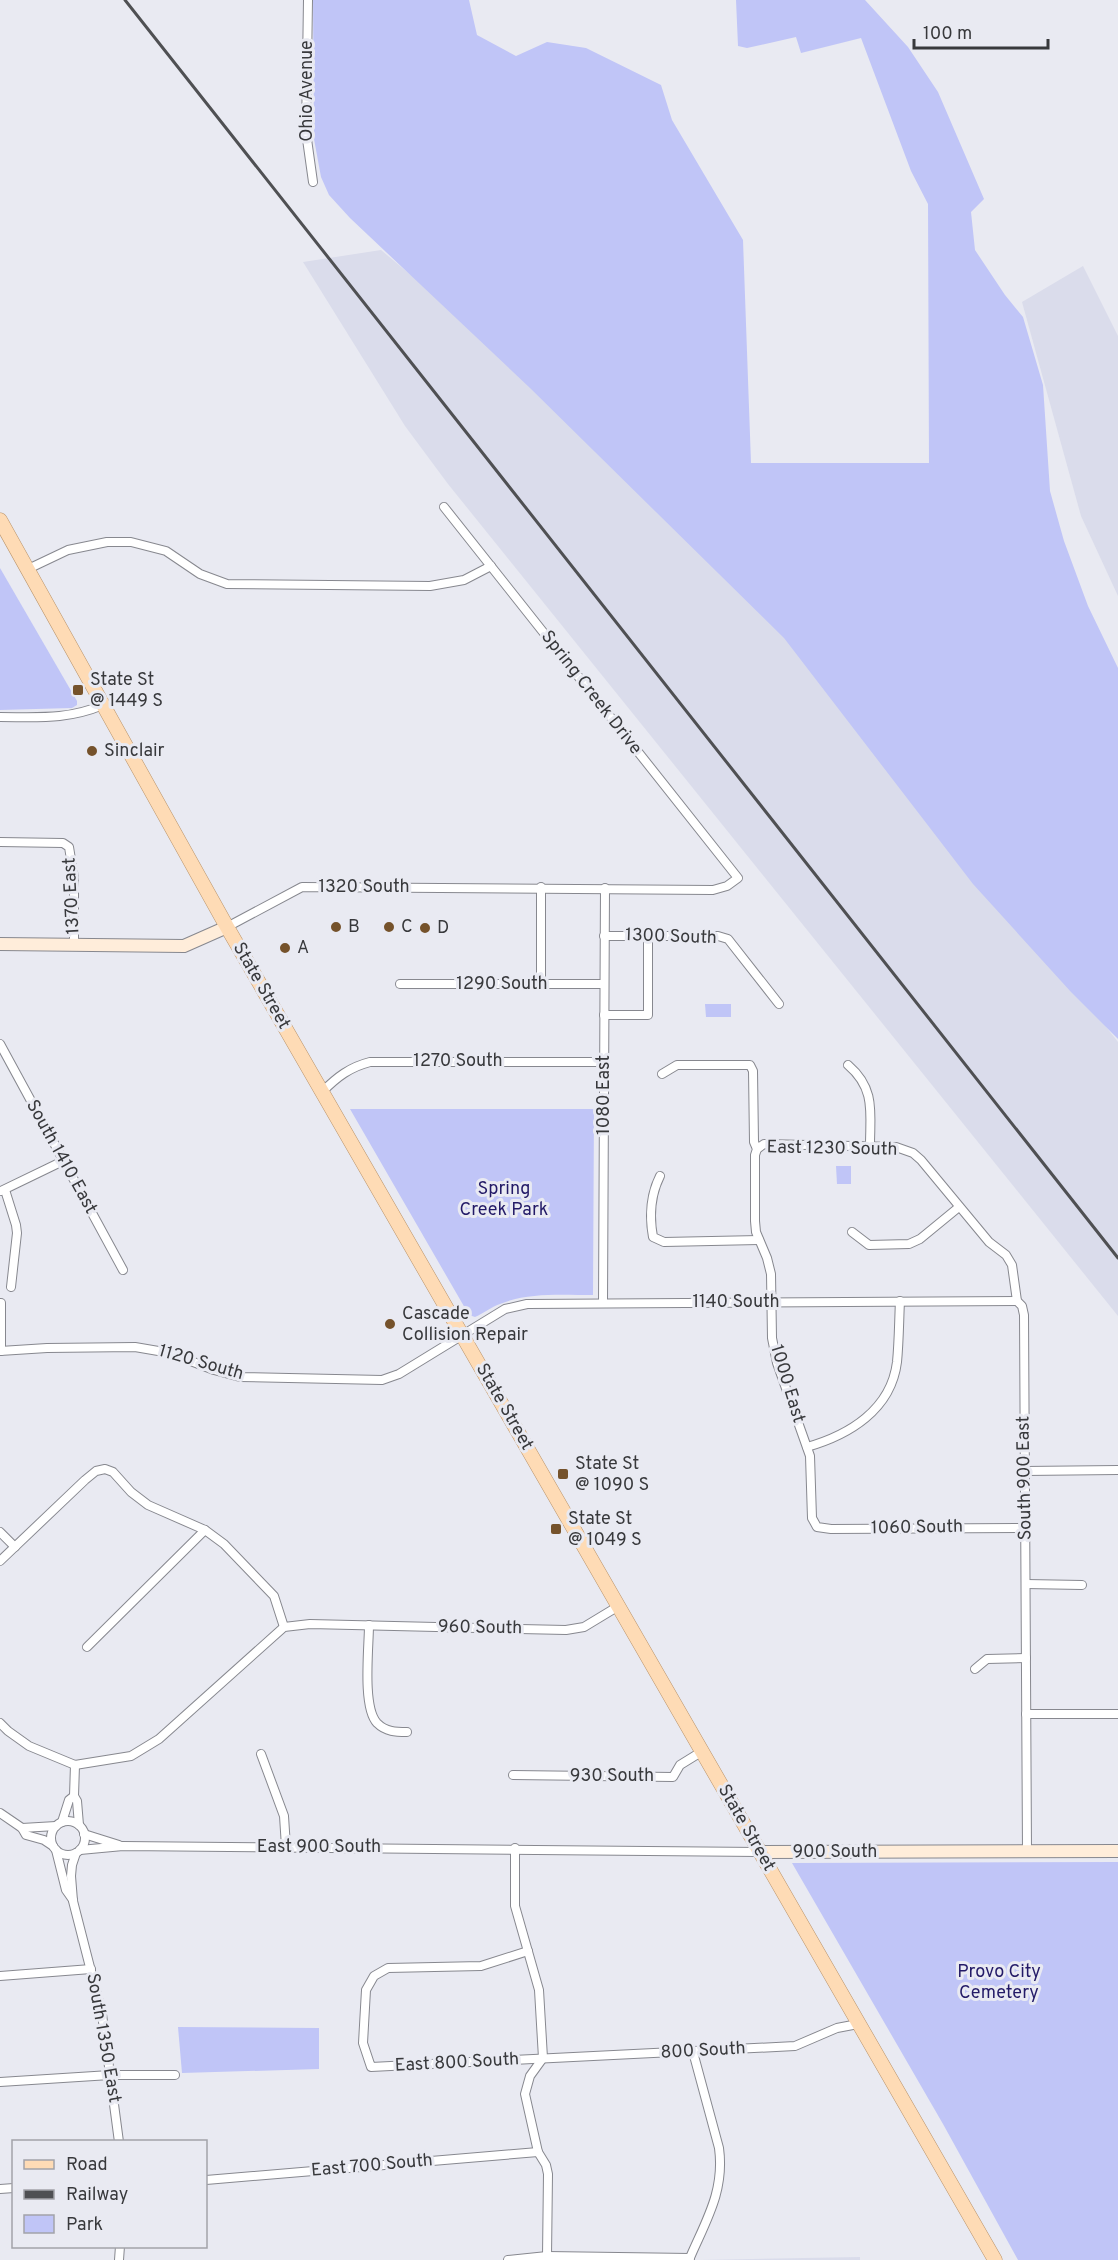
<svg xmlns="http://www.w3.org/2000/svg" width="1118" height="2260" font-family="Overpass,sans-serif">
<style>
.built{fill:#dadceb}
.green{fill:#c0c5f7}
.lines{fill:none;stroke-linecap:round;stroke-linejoin:round}
.street-casing{stroke:#87888f;stroke-width:10}
.secondary-casing{stroke:#87888f;stroke-width:14}
.primary-casing{stroke:#b9936a;stroke-width:15}
.street{stroke:#fff;stroke-width:8}
.secondary{stroke:#ffedda;stroke-width:12}
.primary{stroke:#fedbb5;stroke-width:14}
.rail{stroke:#4f5053;stroke-width:3}
.poi-dot{fill:#75522b;stroke:#e9eaf2;stroke-width:2}
.labels{text-anchor:middle;dominant-baseline:central;stroke-width:6;stroke-linejoin:round;paint-order:stroke}
.street-label{font-size:18px;fill:#38393c;stroke:#e9eaf2}
.poi-label{font-size:18px;fill:#38393c;stroke:#e9eaf2;text-anchor:start}
.park-label{font-size:18px;fill:#231a67;stroke:#e9eaf2}
</style>
<rect width="100%" height="100%" fill="#e9eaf2"/>
<g class="built">
<polygon points="381,250 449,307 796,632 1118,1042 1118,1316 448,484 405,426 303,262"/>
<polygon points="1083,266 1118,336 1118,596 1081,516 1022,302"/>
<polygon points="860,2257 860,2260 700,2260"/>
</g>
<g class="green">
<polygon points="313,0 469,0 477,35 516,56 547,42 586,48 661,85 672,120 743,240 751,463 929,463 928,204 911,171 861,38 801,53 796,37 747,48 738,46 736,0 865,0 908,47 938,92 984,199 971,212 975,250 1005,295 1023,317 1043,385 1050,491 1064,541 1088,606 1118,668 1118,1039 1071,992 973,884 784,638 530,388 350,218 329,195 321,177 314,139"/>
<polygon points="0,568 77,701 77,705 72,708 0,710"/>
<polygon points="705,1004 731,1004 731,1017 706,1017"/>
<path d="M350 1109H594L593 1295C563 1295 528 1292 500 1304 491 1307 484 1313 475 1317L469 1315Z"/>
<polygon points="836,1166 851,1166 851,1184 837,1184"/>
<polygon points="1118,1862 1118,2260 1018,2260 943,2124 792,1863"/>
<polygon points="178,2027 319,2028 319,2069 182,2073"/>
</g>
<g class="lines">
<defs>
<g id="street">
<polyline points="308,0 306,132 313,182"/>
<polyline points="28,569 68,550 107,542 131,542 166,551 200,574 227,584 430,586 464,580 491,566"/>
<path d="M0 717C38 717 67 720 103 705"/>
<polyline points="0,842 63,843 69,847 74,878 74,945"/>
<polyline points="541,887 541,984"/>
<polyline points="227,927 302,887 713,890 727,886 738,878 444,507"/>
<polyline points="604,936 718,936 728,939 779,1004"/>
<polyline points="400,984 604,984"/>
<polyline points="604,1015 648,1015 648,936"/>
<polyline points="0,1044 123,1270"/>
<path d="M848 1065C876 1089 870 1113 870 1146"/>
<polyline points="662,1074 677,1065 750,1065 753,1071 754,1142 757,1149 755,1155 755,1221 756,1232 767,1258 771,1274 772,1338 777,1363 810,1456 812,1518 817,1527 831,1529 1025,1528"/>
<path d="M322 1092C337 1077 350 1067 370 1062H604"/>
<polyline points="757,1149 764,1144 896,1147 913,1153 921,1160 989,1242 1006,1255 1012,1265 1017,1301 1022,1306 1024,1315 1027,1851"/>
<path d="M660 1176C650 1196 649 1215 653 1237L664 1242 759 1240"/>
<polyline points="5,1190 16,1225 17,1233 11,1287"/>
<polyline points="1,1191 63,1161"/>
<polyline points="852,1232 869,1245 909,1244 920,1239 959,1207"/>
<polyline points="603,1303 605,888"/>
<polyline points="0,1351 47,1348 135,1347 170,1353 214,1370 240,1377 382,1380 399,1374 505,1309 527,1304 1017,1301"/>
<polyline points="1,1351 1,1303"/>
<path d="M807 1447C849 1435 891 1410 897 1362 899 1342 899 1321 900 1301"/>
<polyline points="1024,1471 1118,1470"/>
<polyline points="0,1532 15,1547"/>
<polyline points="0,1561 85,1480 96,1471 105,1469 113,1472 131,1492 148,1505 205,1530 224,1544 274,1596 284,1627"/>
<polyline points="1026,1584 1082,1585"/>
<path d="M369 1625C369 1647 362 1707 377 1723 386 1732 396 1732 407 1732"/>
<polyline points="87,1647 205,1530"/>
<polyline points="975,1669 987,1659 1026,1658"/>
<polyline points="1026,1714 1118,1714"/>
<polyline points="0,1723 8,1731 29,1746 75,1765 131,1756 159,1739 284,1627 310,1624 566,1630 584,1627 617,1607"/>
<polyline points="261,1754 284,1816 286,1847"/>
<polyline points="75,1765 74,1796 77,1801 79,1825"/>
<polyline points="513,1775 673,1777 680,1765 701,1752"/>
<polyline points="0,1813 22,1828 26,1835 44,1840 53,1846"/>
<circle cx="68" cy="1838" r="17"/>
<polyline points="62,1822 69,1800 74,1796"/>
<polyline points="22,1828 56,1826"/>
<polyline points="84,1834 119,1845"/>
<polyline points="515,1848 515,1906 539,1990 543,2058 530,2076 525,2094 538,2152 546,2165 548,2174 547,2256"/>
<polyline points="56,1850 66,1890 73,1900"/>
<polyline points="80,1850 123,1846 760,1852"/>
<polyline points="76,1853 72,1865 71,1876 73,1901 102,2014 119,2142"/>
<polyline points="528,1951 481,1966 388,1968 374,1976 366,1990 363,2043 371,2067 795,2046 837,2028 858,2024"/>
<polyline points="0,1976 91,1969"/>
<polyline points="0,2082 110,2075 175,2075"/>
<polyline points="206,2180 538,2152"/>
<polyline points="0,2189 14,2188"/>
<polyline points="119,2260 120,2246"/>
<polyline points="508,2260 547,2256 690,2258"/>
<path d="M689 2260C705 2222 725 2192 719 2148L693 2052"/>
</g>
<g id="secondary">
<polyline points="0,944 184,946 227,927"/>
<polyline points="760,1852 1118,1851"/>
</g>
<polyline id="primary" points="0,520 227,927 995,2260"/>
</defs>
<use href="#street" class="street-casing"/>
<use href="#secondary" class="secondary-casing"/>
<use href="#primary" class="primary-casing"/>
<use href="#street" class="street"/>
<use href="#secondary" class="secondary"/>
<use href="#primary" class="primary"/>
<polyline class="rail" points="125,0 1118,1258"/>
</g>
<g class="poi-dot">
<rect x="72" y="684" width="12" height="12" rx="3"/>
<circle cx="92" cy="751" r="6"/>
<circle cx="336" cy="927" r="6"/>
<circle cx="389" cy="927" r="6"/>
<circle cx="425" cy="928" r="6"/>
<circle cx="285" cy="948" r="6"/>
<circle cx="390" cy="1324" r="6"/>
<rect x="557" y="1468" width="12" height="12" rx="3"/>
<rect x="550" y="1523" width="12" height="12" rx="3"/>
</g>
<g class="labels">
<g class="street-label">
<text transform="translate(307 91) rotate(-90)">Ohio Avenue</text>
<text transform="translate(591 693) rotate(52)">Spring Creek Drive</text>
<text x="364" y="887">1320 South</text>
<text transform="translate(72 896) rotate(-93)">1370 East</text>
<text transform="translate(671 937) rotate(2)">1300 South</text>
<text x="502" y="984">1290 South</text>
<text transform="translate(261 986) rotate(60)">State Street</text>
<text x="458" y="1061">1270 South</text>
<text transform="translate(604 1095) rotate(-90)">1080 East</text>
<text transform="translate(832 1149) rotate(1)">East 1230 South</text>
<text transform="translate(61 1157) rotate(61)">South 1410 East</text>
<text x="736" y="1302">1140 South</text>
<text transform="translate(201 1363) rotate(16)">1120 South</text>
<text transform="translate(787 1384) rotate(73)">1000 East</text>
<text transform="translate(504 1407) rotate(60)">State Street</text>
<text transform="translate(1025 1478) rotate(-91)">South 900 East</text>
<text transform="translate(917 1528) rotate(-1)">1060 South</text>
<text transform="translate(480 1628) rotate(1)">960 South</text>
<text x="612" y="1776">930 South</text>
<text transform="translate(746 1828) rotate(60)">State Street</text>
<text x="319" y="1847">East 900 South</text>
<text x="835" y="1852">900 South</text>
<text transform="translate(103 2038) rotate(80)">South 1350 East</text>
<text transform="translate(703 2051) rotate(-3)">800 South</text>
<text transform="translate(457 2063) rotate(-3)">East 800 South</text>
<text transform="translate(372 2166) rotate(-5)">East 700 South</text>
</g>
<g class="poi-label">
<text x="90" y="680">State St<tspan x="90" dy="21">@ 1449 S</tspan></text>
<text x="104" y="751">Sinclair</text>
<text x="348" y="927">B</text>
<text x="401" y="927">C</text>
<text x="437" y="928">D</text>
<text x="297" y="948">A</text>
<text x="402" y="1314">Cascade<tspan x="402" dy="21">Collision Repair</tspan></text>
<text x="575" y="1464">State St<tspan x="575" dy="21">@ 1090 S</tspan></text>
<text x="568" y="1519">State St<tspan x="568" dy="21">@ 1049 S</tspan></text>
</g>
<g class="park-label">
<text x="504" y="1189">Spring<tspan x="504" dy="21">Creek Park</tspan></text>
<text x="999" y="1972">Provo City<tspan x="999" dy="21">Cemetery</tspan></text>
</g>
</g>
<rect x="12" y="2140" width="195" height="108" fill="#e9eaf2" stroke="#a2a3a9" stroke-width="1.5"/>
<rect x="24" y="2160" width="30" height="9" fill="#fedbb5" stroke="#a2a3a9" stroke-width="1.5"/>
<text x="66" y="2170" font-size="18" fill="#38393c">Road</text>
<rect x="24" y="2190" width="30" height="9" fill="#4f5053" stroke="#a2a3a9" stroke-width="1.5"/>
<text x="66" y="2200" font-size="18" fill="#38393c">Railway</text>
<rect x="24" y="2215" width="30" height="18" fill="#c0c5f7" stroke="#a2a3a9" stroke-width="1.5"/>
<text x="66" y="2230" font-size="18" fill="#38393c">Park</text>
<path d="M914 39v9h134v-9" fill="none" stroke="#38393c" stroke-width="3"/>
<text x="923" y="39" font-size="18" fill="#38393c" stroke="#e9eaf2" stroke-width="4.5" paint-order="stroke">100 m</text>
</svg>
